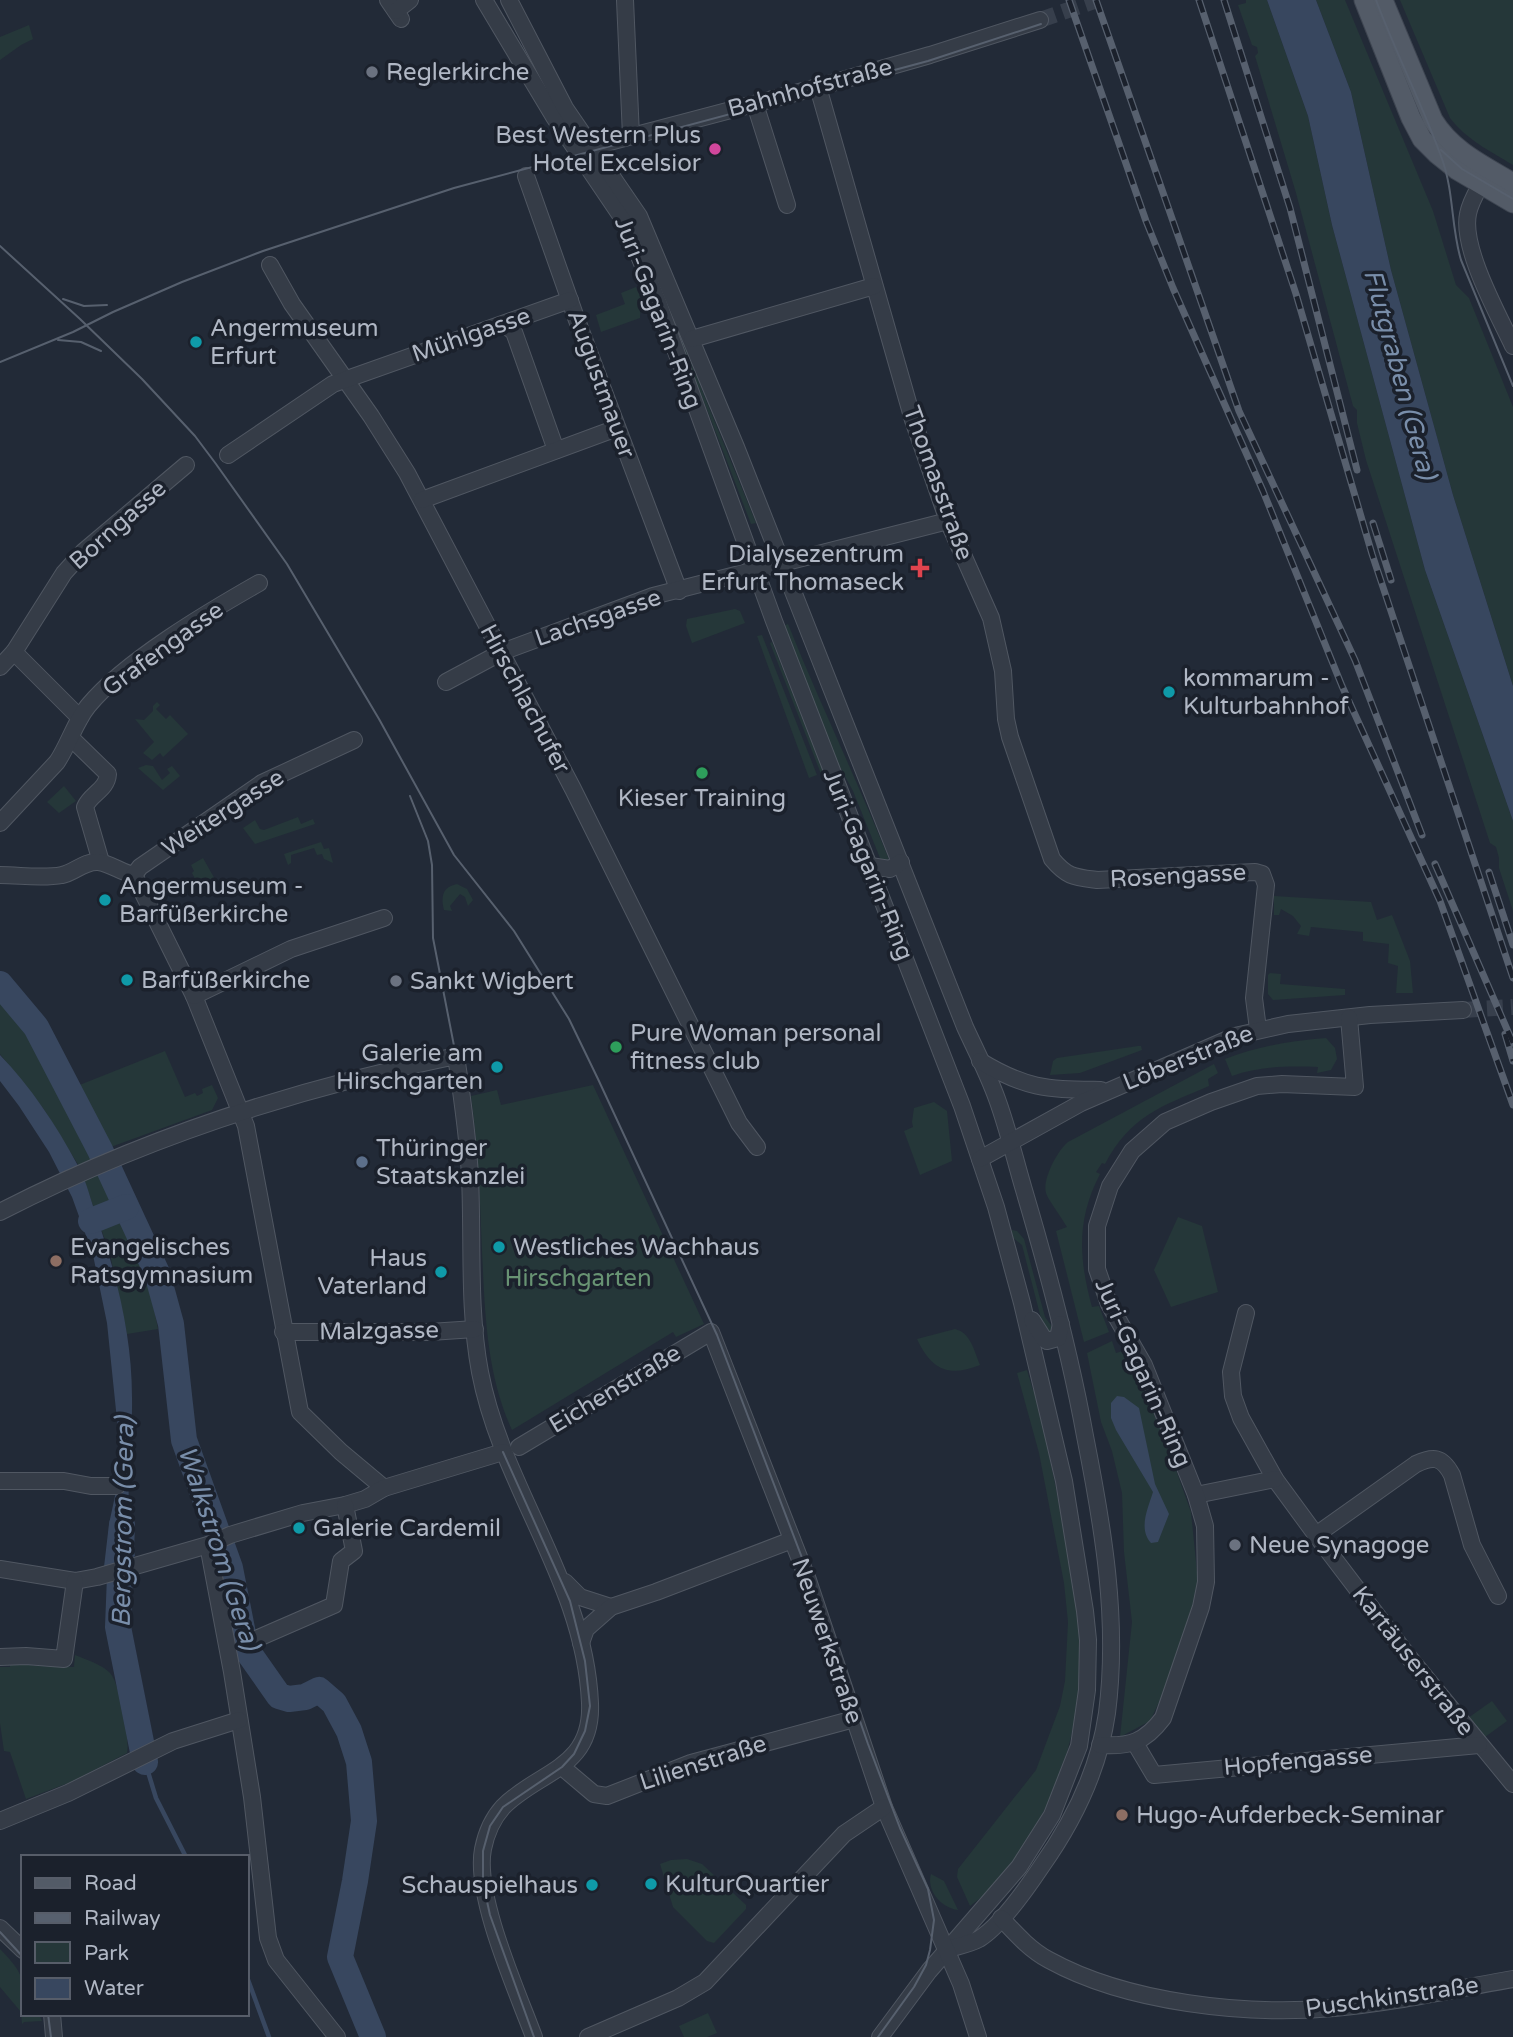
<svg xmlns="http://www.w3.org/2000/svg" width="1513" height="2037" font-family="'Varela Round',sans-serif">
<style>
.green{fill:#253739}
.water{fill:#38475f}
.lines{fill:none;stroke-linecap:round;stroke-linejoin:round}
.stream{stroke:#38475f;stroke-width:4.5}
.river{stroke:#38475f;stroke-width:26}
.minor-tunnel{stroke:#373f4c;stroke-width:16;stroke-dasharray:16 8;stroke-linecap:butt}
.minor-casing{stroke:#505762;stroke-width:18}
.major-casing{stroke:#3e4551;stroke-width:21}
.minor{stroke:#353c47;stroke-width:16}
.major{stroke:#535b67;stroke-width:19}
.tram{stroke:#57606e;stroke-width:2}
.rail-casing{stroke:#57606e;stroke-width:7}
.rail{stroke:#1b212c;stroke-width:4.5;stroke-dasharray:13;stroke-linecap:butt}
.worship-dot{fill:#6b7280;stroke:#1b212c;stroke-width:2.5}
.hotel-dot{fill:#d1479c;stroke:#1b212c;stroke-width:2.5}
.culture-dot{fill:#0f9aa8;stroke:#1b212c;stroke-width:2.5}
.health-dot{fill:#e0444e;stroke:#1b212c;stroke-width:2.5}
.leisure-dot{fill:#2e9e5b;stroke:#1b212c;stroke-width:2.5}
.service-dot{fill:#5c6f8a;stroke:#1b212c;stroke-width:2.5}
.education-dot{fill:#8d6e63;stroke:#1b212c;stroke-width:2.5}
.labels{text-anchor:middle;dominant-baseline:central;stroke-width:7;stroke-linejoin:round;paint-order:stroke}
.poi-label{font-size:24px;fill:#b0b7c4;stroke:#1b212c;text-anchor:start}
.street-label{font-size:24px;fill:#b0b7c4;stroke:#1b212c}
.park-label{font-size:24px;fill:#689373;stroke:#1b212c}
.water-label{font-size:26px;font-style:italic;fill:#798eaa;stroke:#1b212c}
</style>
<rect width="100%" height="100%" fill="#222a37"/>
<g class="green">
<polygon points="1246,0 1267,0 1308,116 1332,225 1425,570 1513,821 1513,911 1499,868 1499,858 1496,847 1490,843 1366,460 1357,423 1357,410 1353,406 1296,193 1255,56 1258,53 1257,47 1252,45 1238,5 1246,3"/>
<polygon points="1316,0 1345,0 1433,211 1456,285 1469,298 1513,407 1513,686 1453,495 1391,270 1351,92"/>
<path d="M1400 0H1513V165C1490 151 1467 140 1450 118Z"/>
<polygon points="29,25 33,39 21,45 0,60 0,37"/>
<polygon points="656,277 756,523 751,524"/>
<polygon points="636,287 641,298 640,318 601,332 596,315 625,304 621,293"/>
<polygon points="735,609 740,611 745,623 692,643 686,626 687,619"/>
<path d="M788 624C820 704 858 782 890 862L882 863 853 791 834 756 783 626Z"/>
<polygon points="762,635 817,775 809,778 757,636"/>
<polygon points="772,642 824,773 821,774 770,643"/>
<polygon points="157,702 160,705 156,709 166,719 170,715 188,734 163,757 160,753 152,760 143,753 154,742 135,719 144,720 153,711 153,706"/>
<polygon points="146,765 153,766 162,780 170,773 167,769 172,766 180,776 163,790 138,768"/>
<polygon points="64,786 76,801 59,813 47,802"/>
<polygon points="298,817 301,824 313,819 315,824 255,844 243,828 255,820 260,829 264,830"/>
<polygon points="321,842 324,849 329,848 333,863 324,859 322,854 317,855 314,848 291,855 291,863 288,865 284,854"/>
<polygon points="203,858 216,881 201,890 192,873 194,871 191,865"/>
<path d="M457 884 467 889 473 900 468 906 465 897 460 894 450 906 452 911 444 910C441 897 442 887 457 884Z"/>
<polygon points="1274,896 1371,902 1377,920 1392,915 1410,961 1413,993 1396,993 1398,966 1388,963 1389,944 1363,941 1363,932 1311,927 1309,936 1297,934 1301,926 1293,916 1281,909 1279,915 1274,915"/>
<polygon points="1270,973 1281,974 1280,984 1345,989 1345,995 1273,1000 1268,994 1268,975"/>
<path d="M0 996C46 1052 75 1111 105 1177 128 1228 148 1273 158 1329L127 1334 110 1254 79 1166 43 1108 0 1054Z"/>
<path d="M1326 1038 1335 1048 1337 1059 1331 1070 1317 1073 1318 1067C1288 1066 1260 1066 1232 1076L1225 1059C1258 1046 1291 1041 1326 1038Z"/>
<polygon points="1138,1046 1141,1046 1142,1050 1080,1073 1050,1075 1053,1061 1057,1058"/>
<polygon points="165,1051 185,1097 195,1093 197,1096 203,1093 202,1089 212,1085 218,1098 212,1110 108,1148 77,1086"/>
<path d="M1214 1064 1218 1073 1208 1079 1209 1086C1162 1106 1130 1116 1105 1164L1102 1163 1096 1172 1100 1174C1076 1220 1079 1259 1092 1307L1099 1306 1109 1332 1084 1342 1056 1231 1067 1227C1062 1218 1047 1198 1046 1193 1042 1179 1058 1150 1068 1142Z"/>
<path d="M593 1085 704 1324 676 1337 673 1332 512 1430C486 1373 485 1312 482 1251 480 1199 478 1147 471 1096L497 1090 501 1105Z"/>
<polygon points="934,1102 947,1111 952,1161 920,1175 904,1131 913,1127 912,1122 914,1108"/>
<polygon points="1178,1217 1202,1226 1218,1292 1171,1307 1154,1270"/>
<polygon points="1012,1230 1017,1231 1024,1239 1045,1317 1056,1332 1046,1333 1044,1330 1022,1245 1012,1237"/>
<path d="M955 1329C971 1333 974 1351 980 1365 948 1378 931 1369 917 1339Z"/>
<polygon points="1112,1341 1116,1353 1126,1350 1166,1442 1191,1512 1198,1582 1188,1626 1173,1673 1150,1721 1120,1737 1132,1622 1124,1552 1122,1493 1112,1451 1101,1422 1087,1353"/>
<path d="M1027 1370 1033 1390H1034C1048 1445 1059 1500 1068 1557 1071 1581 1077 1606 1079 1630 1085 1705 1067 1779 1026 1842 1011 1865 993 1890 970 1906L957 1877 958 1869 1036 1770 1060 1706 1065 1681 1068 1622 1064 1583 1039 1453 1017 1373Z"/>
<path d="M75 1655C87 1660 101 1664 110 1673 120 1684 130 1739 127 1753L71 1782 26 1799 10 1752 4 1751 0 1723V1667H10V1661L36 1666 74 1667Z"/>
<polygon points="1492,1701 1507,1721 1485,1737 1468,1718"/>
<polygon points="687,1859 702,1864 746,1905 746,1909 714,1943 707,1941 673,1907 660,1864 671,1860"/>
<path d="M931 1874 944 1881 958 1910C941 1908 926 1890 931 1874Z"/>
<path d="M0 1949C26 1976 23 1978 23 2014H39L42 2021 24 2022 22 2024 21 2012 0 1987Z"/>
<polygon points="708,2013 717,2033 707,2037 684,2037 679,2026"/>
</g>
<g class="water">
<polygon points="1267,0 1316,0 1351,92 1391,270 1453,495 1513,686 1513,821 1425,570 1332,225 1308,116"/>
<path d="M0 1055C30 1086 57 1126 77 1164 85 1177 89 1194 94 1209 115 1269 132 1333 132 1397 133 1450 122 1505 135 1556L104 1567 109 1524 118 1482 120 1449 107 1323 93 1255 72 1197 49 1152 19 1106 0 1081Z"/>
<path d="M1117 1396 1124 1397 1139 1408 1155 1484 1169 1514 1158 1542 1151 1543C1138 1529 1148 1508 1153 1492L1116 1430 1111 1418V1403Z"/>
</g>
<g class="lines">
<g class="stream">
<polyline points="145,1762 156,1798 186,1857"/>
<polyline points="247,1977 269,2037"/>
</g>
<g class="river">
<polyline points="0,984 36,1027 100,1150 157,1273 171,1324 184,1440 230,1568 246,1649 279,1696 289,1699 305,1697 319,1690 334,1703 349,1731 359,1762 364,1821 355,1881 340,1957 373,2037"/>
<polyline points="91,1221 126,1207"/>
<polyline points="122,1525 118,1627 145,1762"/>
</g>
<g class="minor-tunnel">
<polyline points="1040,20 1097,0"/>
<polyline points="1463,1010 1513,1007"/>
</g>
<defs>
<g id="minor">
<polyline points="388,0 401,19"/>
<polyline points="484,0 554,117 625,222 658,302 774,621 962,1106 996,1207 1022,1303 1064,1481 1085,1611 1088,1640 1087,1690 1079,1746 1052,1815 1019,1867 929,1971 880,2037"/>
<path d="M509 0 565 108 639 216 736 447 965 1027C976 1051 988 1074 997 1099 1008 1129 1015 1160 1024 1190 1048 1271 1070 1353 1085 1436 1103 1527 1119 1620 1107 1713 1099 1769 1073 1822 1041 1867 1027 1888 1000 1926 979 1939 970 1944 958 1946 949 1949"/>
<polyline points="625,0 631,136"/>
<polyline points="396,11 410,0"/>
<path d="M818 87 913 420 948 521 991 618 1003 671 1006 719 1010 737 1052 859C1067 877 1074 877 1097 880L1255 872 1262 874 1266 885 1254 998 1258 1029"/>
<polyline points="755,104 787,205"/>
<polyline points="583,149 818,87 930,55 1040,20"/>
<polyline points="526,176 575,315 679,591"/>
<path d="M1481 184C1476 193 1470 203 1468 214 1461 248 1498 314 1513 346"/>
<polyline points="270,265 292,304 371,416 407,473 573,789 739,1123 757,1147"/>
<polyline points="504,324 514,332 556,450"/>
<polyline points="692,339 874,286"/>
<polyline points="228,455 333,384 570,300"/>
<polyline points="422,500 617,428"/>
<polyline points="0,667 14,652"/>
<polyline points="446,682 502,652 653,596 948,521"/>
<polyline points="80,718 14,652 64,573 83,552 186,465"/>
<path d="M71 738 108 774C107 790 90 794 85 807L101 862"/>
<path d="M0 823 57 762C69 744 75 722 88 706 125 661 208 612 259 583"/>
<polyline points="870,866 890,869 901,862"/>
<path d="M0 875C20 875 42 879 62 875 74 873 84 861 98 862 110 863 122 873 134 875"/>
<polyline points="134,875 194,996 246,1126 300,1412 341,1452 384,1488"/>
<polyline points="134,875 140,867 262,783 354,740"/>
<polyline points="194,996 291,949 384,918"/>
<path d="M980 1061C1028 1090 1048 1089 1101 1090"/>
<polyline points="980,1159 1081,1103 1235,1036 1288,1024 1370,1015 1463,1010"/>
<path d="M0 1212C143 1138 298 1088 456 1056 462 1096 468 1136 470 1177 473 1241 468 1308 480 1372 502 1488 585 1583 590 1703 593 1769 538 1771 503 1807 493 1818 486 1834 483 1849 474 1896 517 1991 534 2037"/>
<polyline points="1246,1313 1231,1372 1233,1396 1241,1418 1275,1479 1316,1535 1408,1656 1513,1784"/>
<polyline points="1032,1320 1044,1339 1047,1341 1058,1338 1061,1324"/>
<polyline points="283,1332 430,1332 475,1329"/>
<polyline points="519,1447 711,1332 808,1580 884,1807 961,1984 978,2037"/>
<polyline points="0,1481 64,1481 91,1486 117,1486"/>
<polyline points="1196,1495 1275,1479"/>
<path d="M1316 1535 1416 1464C1433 1456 1442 1456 1452 1475L1472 1545 1498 1596"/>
<polyline points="208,1545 232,1672 252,1797 268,1938 276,1960 337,2037"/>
<polyline points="0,1569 75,1581 97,1577 208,1545 230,1535 303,1513 345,1505 365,1499 384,1488 503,1452"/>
<polyline points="565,1582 580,1597 611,1607"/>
<polyline points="256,1639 334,1605 341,1561 354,1551 345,1505"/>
<polyline points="581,1643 586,1629 611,1607 656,1592 792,1540"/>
<polyline points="0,1657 26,1656 64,1659 75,1581"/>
<polyline points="1135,1743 1154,1775 1479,1745"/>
<path d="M1100 1745C1130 1747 1145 1742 1163 1718L1201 1607 1206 1582 1205 1526 1196 1495 1144 1365 1109 1304 1097 1269V1226L1110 1186 1132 1151 1165 1122 1211 1102 1257 1086 1282 1084 1355 1087 1349 1018"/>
<polyline points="562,1767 594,1794 607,1796 691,1763 854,1719"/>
<polyline points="0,1821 68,1793 173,1741 239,1720"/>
<path d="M1001 1918C1015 1933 1030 1950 1049 1960 1127 2003 1247 2016 1334 2008 1394 2003 1454 1989 1513 1979"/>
<polyline points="0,1928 23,1950"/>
<polyline points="52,2014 54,2037"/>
<polyline points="588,2037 678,1998 705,1982 844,1834 884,1807"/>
</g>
<g id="major">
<polyline points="1364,0 1411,118 1422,139 1437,154 1457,170 1513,203"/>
<path d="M1383 0 1433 120C1452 151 1483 165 1513 183"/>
</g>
</defs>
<use href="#minor" class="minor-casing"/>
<use href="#major" class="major-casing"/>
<use href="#minor" class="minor"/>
<use href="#major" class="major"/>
<g class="tram">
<path d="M1376 0C1396 54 1423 105 1442 159 1454 192 1451 227 1461 260L1513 386"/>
<polyline points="1441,150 1462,169 1513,199"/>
<polyline points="0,246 80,319 142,379 195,436 216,464 287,564 379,719 454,855 514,931 569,1019 598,1079 717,1335 812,1584 868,1744 900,1828 928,1889 934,1920 930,1950 926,1965 914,1987 878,2037"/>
<polyline points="63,299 84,306 107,305"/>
<polyline points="58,340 81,342 101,351"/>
<polyline points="0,362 73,332 113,312 182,282 263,251 454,188 928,61 1041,24"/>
<polyline points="410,796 428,841 432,865 433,938 456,1056"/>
<polyline points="503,1452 570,1601 585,1661 590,1706 585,1731 574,1754 562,1767 503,1807 490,1826 483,1851 483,1883 490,1915 534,2037"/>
<polyline points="0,1932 23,1957"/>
<polyline points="48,2014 51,2037"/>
</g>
<defs>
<g id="rail">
<polyline points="1069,0 1146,221 1173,288 1263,491 1342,686 1440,901 1513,1105"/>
<polyline points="1096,0 1239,411 1355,660 1422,835"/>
<polyline points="1199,0 1296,294 1372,554 1513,978"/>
<polyline points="1224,0 1290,208 1357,470"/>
<polyline points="1373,523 1391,580"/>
<polyline points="1435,864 1513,1043"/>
<polyline points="1489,872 1513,945"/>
<polyline points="1505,1034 1513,1061"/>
</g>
</defs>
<use href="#rail" class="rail-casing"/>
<use href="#rail" class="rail"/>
</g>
<g class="worship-dot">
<circle cx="372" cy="72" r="7"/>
<circle cx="396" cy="981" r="7"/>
<circle cx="1235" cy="1545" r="7"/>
</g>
<circle class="hotel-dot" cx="715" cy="149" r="7"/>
<g class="culture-dot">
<circle cx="196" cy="342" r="7"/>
<circle cx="1169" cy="692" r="7"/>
<circle cx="105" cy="900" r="7"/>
<circle cx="127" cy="980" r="7"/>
<circle cx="497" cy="1067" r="7"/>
<circle cx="499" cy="1247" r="7"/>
<circle cx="441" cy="1272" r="7"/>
<circle cx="299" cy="1528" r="7"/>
<circle cx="651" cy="1884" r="7"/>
<circle cx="592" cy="1885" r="7"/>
</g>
<path class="health-dot" d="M916.5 557.5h7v7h7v7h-7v7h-7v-7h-7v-7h7z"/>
<g class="leisure-dot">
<circle cx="702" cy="773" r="7"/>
<circle cx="616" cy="1047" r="7"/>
</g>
<circle class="service-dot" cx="362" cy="1162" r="7"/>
<g class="education-dot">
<circle cx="56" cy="1261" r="7"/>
<circle cx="1122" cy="1815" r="7"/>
</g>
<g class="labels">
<g class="poi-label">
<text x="386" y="72">Reglerkirche</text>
<text x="701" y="135" text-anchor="end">Best Western Plus<tspan x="701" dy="28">Hotel Excelsior</tspan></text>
<text x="210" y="328">Angermuseum<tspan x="210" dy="28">Erfurt</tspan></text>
<text x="904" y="554" text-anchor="end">Dialysezentrum<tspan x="904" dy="28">Erfurt Thomaseck</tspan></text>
<text x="1183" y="678">kommarum -<tspan x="1183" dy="28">Kulturbahnhof</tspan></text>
<text x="702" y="798" text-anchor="middle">Kieser Training</text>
<text x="119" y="886">Angermuseum -<tspan x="119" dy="28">Barfüßerkirche</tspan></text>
<text x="141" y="980">Barfüßerkirche</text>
<text x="410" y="981">Sankt Wigbert</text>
<text x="630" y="1033">Pure Woman personal<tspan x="630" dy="28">fitness club</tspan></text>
<text x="483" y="1053" text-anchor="end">Galerie am<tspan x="483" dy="28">Hirschgarten</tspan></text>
<text x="376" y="1148">Thüringer<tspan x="376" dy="28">Staatskanzlei</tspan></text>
<text x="70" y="1247">Evangelisches<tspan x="70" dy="28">Ratsgymnasium</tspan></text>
<text x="513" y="1247">Westliches Wachhaus</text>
<text x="427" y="1258" text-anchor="end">Haus<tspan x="427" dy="28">Vaterland</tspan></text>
<text x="313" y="1528">Galerie Cardemil</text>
<text x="1249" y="1545">Neue Synagoge</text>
<text x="1136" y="1815">Hugo-Aufderbeck-Seminar</text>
<text x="665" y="1884">KulturQuartier</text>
<text x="578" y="1885" text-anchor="end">Schauspielhaus</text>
</g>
<g class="street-label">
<text transform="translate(810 88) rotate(-15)">Bahnhofstraße</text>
<text transform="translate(658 313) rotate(69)">Juri-Gagarin-Ring</text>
<text transform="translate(471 335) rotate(-19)">Mühlgasse</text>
<text transform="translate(601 384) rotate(70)">Augustmauer</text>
<text transform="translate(938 483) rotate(70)">Thomasstraße</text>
<text transform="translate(118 525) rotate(-42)">Borngasse</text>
<text transform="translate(598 618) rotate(-19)">Lachsgasse</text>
<text transform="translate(163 649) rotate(-36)">Grafengasse</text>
<text transform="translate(525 699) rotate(62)">Hirschlachufer</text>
<text transform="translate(223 813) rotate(-33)">Weitergasse</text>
<text transform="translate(868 865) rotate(68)">Juri-Gagarin-Ring</text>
<text transform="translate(1178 876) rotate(-3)">Rosengasse</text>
<text transform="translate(1188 1058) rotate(-22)">Löberstraße</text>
<text transform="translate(379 1331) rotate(-1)">Malzgasse</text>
<text transform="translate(1143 1373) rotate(66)">Juri-Gagarin-Ring</text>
<text transform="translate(615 1389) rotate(-31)">Eichenstraße</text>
<text transform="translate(827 1641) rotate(71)">Neuwerkstraße</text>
<text transform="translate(1413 1661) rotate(52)">Kartäuserstraße</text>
<text transform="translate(1298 1761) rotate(-5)">Hopfengasse</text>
<text transform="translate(703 1763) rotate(-18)">Lilienstraße</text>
<text transform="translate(1392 1997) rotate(-8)">Puschkinstraße</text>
</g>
<g class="park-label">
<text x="578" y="1278">Hirschgarten</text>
</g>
<g class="water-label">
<text transform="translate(1400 374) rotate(75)">Flutgraben (Gera)</text>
<text transform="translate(123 1522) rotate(-89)">Bergstrom (Gera)</text>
<text transform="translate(219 1548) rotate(72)">Walkstrom (Gera)</text>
</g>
</g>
<rect x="21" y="1855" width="228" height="161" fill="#1b212c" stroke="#575d69" stroke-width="2"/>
<rect x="35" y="1878" width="35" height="10" fill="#535b67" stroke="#575d69" stroke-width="2"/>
<text x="84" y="1890" font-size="21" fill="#b0b7c4">Road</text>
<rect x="35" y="1913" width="35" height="10" fill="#57606e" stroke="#575d69" stroke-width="2"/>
<text x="84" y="1925" font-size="21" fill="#b0b7c4">Railway</text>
<rect x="35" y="1942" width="35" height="21" fill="#253739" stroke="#575d69" stroke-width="2"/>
<text x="84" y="1960" font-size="21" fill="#b0b7c4">Park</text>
<rect x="35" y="1978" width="35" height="21" fill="#38475f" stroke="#575d69" stroke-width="2"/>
<text x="84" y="1995" font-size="21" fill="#b0b7c4">Water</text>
</svg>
